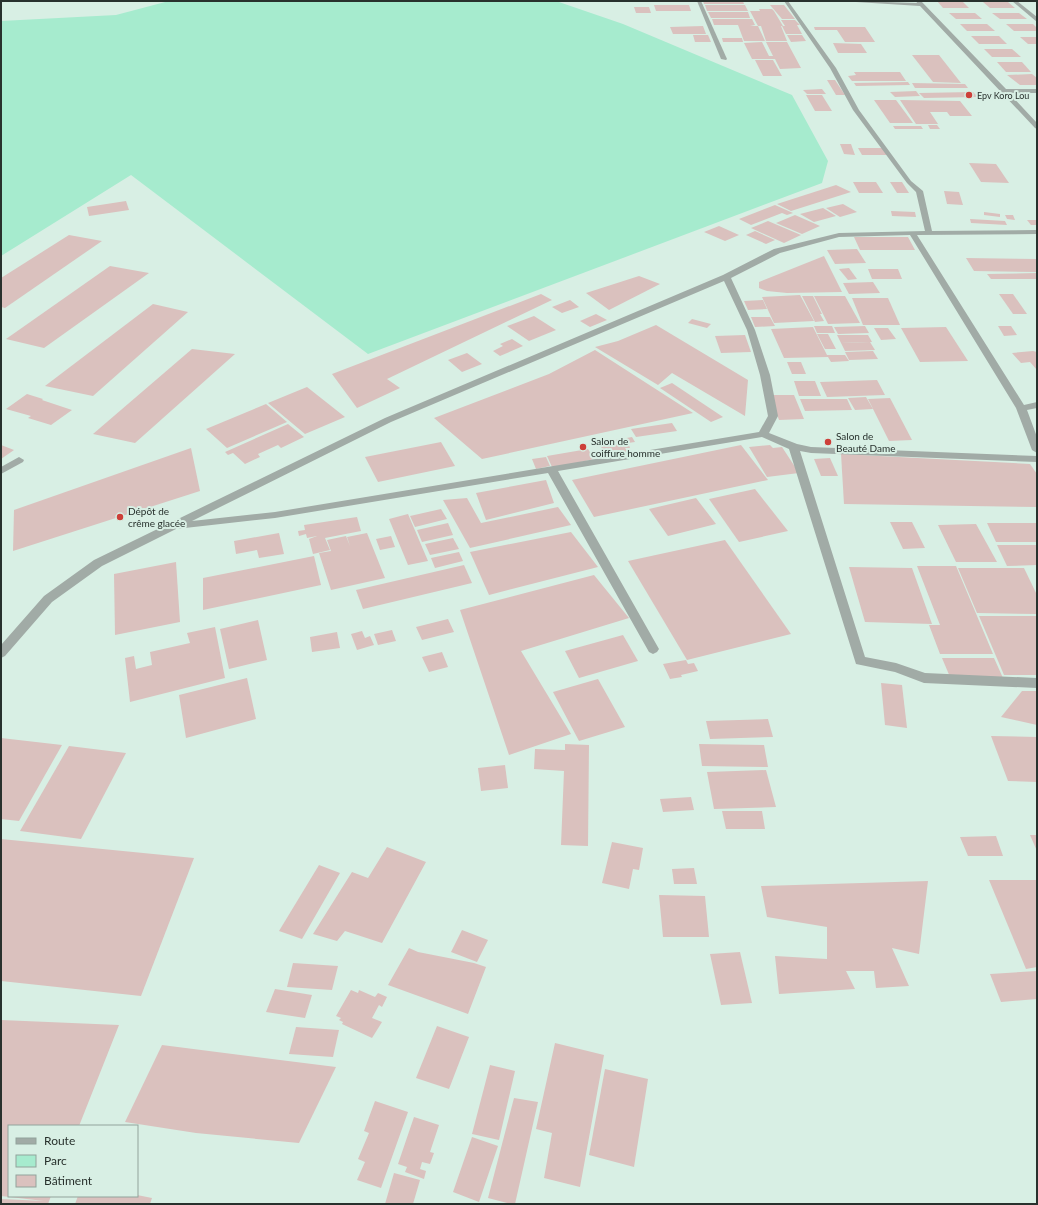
<svg xmlns="http://www.w3.org/2000/svg" width="1038" height="1205" font-family="Lato,sans-serif">
<style>
.green{fill:#a6ebce}
.building{fill:#dac1be}
.lines{fill:none;stroke-linecap:round;stroke-linejoin:round}
.street{fill:#a1aba6;fill-rule:evenodd}
.poi-dot{fill:#cd3f39;stroke:#d8efe4;stroke-width:1.5}
.labels{text-anchor:middle;dominant-baseline:central;stroke-width:4;stroke-linejoin:round;paint-order:stroke}
.far-poi-label{font-size:9px;fill:#28312d;stroke:#d8efe4;text-anchor:start}
.poi-label{font-size:10px;fill:#28312d;stroke:#d8efe4;text-anchor:start}
</style>
<rect width="100%" height="100%" fill="#d8efe4"/>
<polygon class="green" points="169,1 556,1 623,24 792,95 828,161 822,183 368,354 131,175 1,256 1,21 116,15"/>
<g class="building">
<polygon points="703,1 743,1 744,4 704,4"/>
<polygon points="937,1 962,1 969,8 943,8"/>
<polygon points="983,2 1008,2 1015,8 990,8"/>
<polygon points="654,5 689,5 691,11 656,11"/>
<polygon points="705,5 745,5 748,11 707,11"/>
<polygon points="770,5 784,5 795,19 782,19"/>
<polygon points="634,7 649,7 651,13 636,13"/>
<polygon points="759,9 772,9 774,11 783,26 775,26 781,26 787,41 766,41 761,26 758,26 750,11 760,11"/>
<polygon points="708,12 748,12 750,18 711,18"/>
<polygon points="949,13 975,13 982,19 956,19"/>
<polygon points="992,13 1019,13 1027,19 1000,19"/>
<polygon points="712,19 752,19 755,25 750,26 758,26 765,41 744,41 738,25 714,25"/>
<polygon points="781,20 795,20 800,25 797,25 802,34 786,34 782,26 785,26"/>
<polygon points="960,24 987,24 995,31 967,31"/>
<polygon points="1006,24 1033,24 1037,28 1037,31 1014,31"/>
<polygon points="703,26 706,34 673,34 670,27"/>
<polygon points="814,27 865,27 875,42 845,42 837,30 842,30 815,30"/>
<polygon points="693,35 708,35 711,42 695,42"/>
<polygon points="787,35 802,35 806,41 791,42"/>
<polygon points="971,36 999,36 1007,44 979,44"/>
<polygon points="1020,37 1037,37 1037,44 1028,44"/>
<polygon points="722,38 742,38 743,42 723,42"/>
<polygon points="762,42 769,56 773,56 766,42 787,42 801,68 780,69 775,59 780,59 752,59 744,43"/>
<polygon points="833,43 861,44 867,53 838,53"/>
<polygon points="984,49 1012,49 1021,57 992,57"/>
<polygon points="912,55 939,55 961,83 933,82"/>
<polygon points="755,60 773,60 782,76 763,76"/>
<polygon points="997,62 1022,62 1031,72 1006,72"/>
<polygon points="854,72 900,72 906,81 852,81 848,76 856,75"/>
<polygon points="1032,74 1037,78 1037,85 1020,85 1007,75"/>
<polygon points="827,80 835,80 845,95 836,95"/>
<polygon points="908,82 910,85 856,86 854,83"/>
<polygon points="912,83 965,84 968,88 915,88"/>
<polygon points="822,89 826,94 807,94 803,90"/>
<polygon points="916,91 920,96 895,97 890,92"/>
<polygon points="973,92 978,97 924,98 919,93"/>
<polygon points="806,95 822,95 832,111 815,111"/>
<polygon points="874,100 896,100 913,123 890,123"/>
<polygon points="900,100 960,101 972,116 950,116 947,112 930,112 938,124 916,124"/>
<polygon points="928,125 937,125 940,129 930,129"/>
<polygon points="893,126 921,126 923,129 895,129"/>
<polygon points="840,144 851,144 855,155 844,154"/>
<polygon points="858,148 883,148 887,155 862,155"/>
<polygon points="969,163 996,164 1009,183 981,182"/>
<polygon points="853,182 876,182 883,193 859,193"/>
<polygon points="890,182 902,182 909,193 897,193"/>
<polygon points="836,185 851,192 791,211 777,204"/>
<polygon points="944,191 959,192 963,205 947,204"/>
<polygon points="126,201 129,210 89,216 87,207"/>
<polygon points="843,204 857,212 840,217 826,208"/>
<polygon points="775,205 793,213 787,215 782,213 751,225 739,219"/>
<polygon points="823,208 836,216 814,222 800,214"/>
<polygon points="891,211 915,212 916,217 892,216"/>
<polygon points="984,212 1000,214 1000,217 984,215"/>
<polygon points="795,215 811,222 820,226 802,234 776,223"/>
<polygon points="1005,215 1013,215 1015,220 1007,219"/>
<polygon points="970,219 1005,221 1007,225 971,223"/>
<polygon points="1027,220 1037,220 1037,225 1031,225"/>
<polygon points="768,221 801,235 784,243 751,228"/>
<polygon points="719,226 739,235 725,241 704,232"/>
<polygon points="755,231 775,240 766,244 746,235"/>
<polygon points="69,235 102,241 5,308 1,307 1,278"/>
<polygon points="854,237 908,237 915,250 860,250"/>
<polygon points="857,249 866,263 835,264 827,250"/>
<polygon points="824,256 842,292 787,293 767,291 759,288 759,282"/>
<polygon points="966,258 1037,259 1037,272 974,271"/>
<polygon points="110,266 149,273 44,348 6,339"/>
<polygon points="849,268 857,279 848,280 839,269"/>
<polygon points="868,269 898,269 902,279 872,279"/>
<polygon points="1037,273 1037,279 991,279 987,274"/>
<polygon points="639,276 660,284 609,310 586,293"/>
<polygon points="873,282 880,293 849,294 843,283"/>
<polygon points="541,294 552,300 387,379 400,388 357,408 332,374"/>
<polygon points="999,294 1013,294 1027,314 1013,314"/>
<polygon points="800,295 814,321 774,323 762,297"/>
<polygon points="802,296 813,296 822,314 820,314 824,321 815,322"/>
<polygon points="814,296 845,296 860,323 828,324"/>
<polygon points="852,298 888,298 900,325 863,325"/>
<polygon points="570,300 579,307 562,313 552,307"/>
<polygon points="763,300 767,309 748,310 744,301"/>
<polygon points="153,304 188,312 93,396 45,386"/>
<polygon points="596,314 607,320 590,327 580,321"/>
<polygon points="534,316 556,330 529,341 507,326"/>
<polygon points="751,317 770,317 775,326 755,327"/>
<polygon points="692,319 711,324 707,328 688,323"/>
<polygon points="656,325 748,380 745,416 672,373 658,385 595,347 618,341"/>
<polygon points="814,326 832,326 835,333 817,333"/>
<polygon points="865,326 869,333 838,334 834,327"/>
<polygon points="998,326 1011,326 1017,335 1004,336"/>
<polygon points="813,327 827,355 845,355 849,361 831,362 828,357 784,358 771,329"/>
<polygon points="946,327 968,361 920,362 901,328"/>
<polygon points="874,328 888,328 896,339 881,340"/>
<polygon points="817,334 828,334 836,349 825,349"/>
<polygon points="745,335 751,352 721,353 715,336"/>
<polygon points="837,335 868,335 872,342 841,343"/>
<polygon points="512,339 523,346 500,356 493,351 503,346 500,344"/>
<polygon points="870,342 875,350 845,351 841,343"/>
<polygon points="192,349 235,354 135,443 93,434"/>
<polygon points="595,350 693,413 482,459 434,418 549,374"/>
<polygon points="873,351 878,359 849,360 845,352"/>
<polygon points="1033,351 1037,352 1037,370 1030,362 1021,363 1012,353"/>
<polygon points="467,353 482,364 462,372 448,360"/>
<polygon points="787,362 801,362 806,374 792,374"/>
<polygon points="877,380 885,395 827,397 820,382"/>
<polygon points="794,381 815,381 821,396 799,396"/>
<polygon points="672,383 723,417 711,422 660,388"/>
<polygon points="307,387 345,417 305,434 268,403"/>
<polygon points="27,394 43,399 42,400 72,410 51,425 28,418 31,416 6,409"/>
<polygon points="770,395 794,395 804,419 779,420"/>
<polygon points="866,397 873,409 855,410 848,398"/>
<polygon points="890,398 912,440 889,441 868,399"/>
<polygon points="800,399 847,399 852,410 805,411"/>
<polygon points="266,404 287,422 227,448 206,429"/>
<polygon points="672,423 677,431 636,437 631,429"/>
<polygon points="288,424 304,437 281,448 278,445 258,454 260,457 245,464 233,453 228,455 225,452"/>
<polygon points="632,437 635,442 628,443 630,448 625,448 628,452 606,456 599,443"/>
<polygon points="441,442 455,466 378,482 365,457"/>
<polygon points="1,445 14,450 1,459"/>
<polygon points="741,445 768,480 594,517 572,480"/>
<polygon points="770,445 773,448 782,447 799,473 767,477 749,447"/>
<polygon points="191,448 200,491 13,551 14,510"/>
<polygon points="588,449 594,459 572,464 552,467 547,456"/>
<polygon points="841,454 1030,464 1037,474 1037,507 844,504"/>
<polygon points="546,457 550,466 536,469 532,459"/>
<polygon points="830,458 838,476 821,476 814,459"/>
<polygon points="546,480 554,503 486,520 476,493"/>
<polygon points="755,489 788,531 739,542 709,499"/>
<polygon points="467,498 481,523 558,507 571,525 470,548 443,500"/>
<polygon points="696,498 716,524 668,536 649,509"/>
<polygon points="441,509 447,519 415,527 410,516"/>
<polygon points="408,514 428,561 408,565 389,519"/>
<polygon points="357,517 361,531 325,538 330,550 313,554 309,539 317,536 307,538 306,534 299,536 298,531 305,530 304,525"/>
<polygon points="890,522 912,522 925,548 903,549"/>
<polygon points="448,523 453,535 422,542 417,530"/>
<polygon points="987,523 1037,523 1037,542 996,542"/>
<polygon points="976,524 997,562 956,562 938,525"/>
<polygon points="571,532 598,567 489,595 470,552"/>
<polygon points="279,533 284,554 259,558 257,550 236,554 234,541"/>
<polygon points="367,533 385,578 331,590 319,553 331,551 327,540 346,536 350,546 347,537"/>
<polygon points="391,536 395,547 380,550 376,539"/>
<polygon points="453,538 459,549 430,555 425,544"/>
<polygon points="725,540 791,634 687,660 628,561"/>
<polygon points="997,545 1037,545 1037,565 1007,566"/>
<polygon points="459,552 463,561 435,568 431,558"/>
<polygon points="314,556 321,585 203,610 203,578"/>
<polygon points="176,562 180,622 115,635 114,574"/>
<polygon points="464,565 472,583 363,609 356,590"/>
<polygon points="917,566 956,566 993,654 940,654 929,625 940,625"/>
<polygon points="849,567 912,568 932,624 865,622"/>
<polygon points="958,568 1024,568 1037,595 1037,614 977,613"/>
<polygon points="594,575 629,618 521,651 571,734 509,755 460,610"/>
<polygon points="979,616 1037,616 1037,675 1004,675"/>
<polygon points="448,619 454,632 422,640 416,627"/>
<polygon points="258,620 267,660 229,669 220,629"/>
<polygon points="215,627 225,678 130,702 125,658 134,656 136,669 152,665 150,652 190,643 187,633"/>
<polygon points="392,630 396,641 378,645 374,634"/>
<polygon points="362,631 365,638 370,636 374,645 357,650 351,634"/>
<polygon points="337,632 340,648 312,652 310,637"/>
<polygon points="623,635 638,661 579,678 565,651"/>
<polygon points="442,652 448,667 429,672 422,657"/>
<polygon points="942,658 994,658 1003,678 950,677"/>
<polygon points="686,660 688,664 694,663 698,671 681,675 682,677 670,679 663,664"/>
<polygon points="247,678 256,719 186,738 179,695"/>
<polygon points="598,679 625,727 579,741 553,692"/>
<polygon points="881,683 902,685 907,728 885,725"/>
<polygon points="1022,691 1037,691 1037,725 1001,717"/>
<polygon points="768,719 773,737 710,739 706,721"/>
<polygon points="991,736 1037,737 1037,782 1008,781"/>
<polygon points="1,738 62,745 19,821 1,819"/>
<polygon points="565,744 589,745 588,846 561,845 564,771 534,769 535,749 565,750"/>
<polygon points="699,744 764,745 768,767 702,766"/>
<polygon points="69,746 126,753 81,839 20,831"/>
<polygon points="505,765 508,788 481,791 478,768"/>
<polygon points="766,770 776,807 714,809 707,772"/>
<polygon points="691,797 694,810 663,812 660,799"/>
<polygon points="722,811 762,811 765,829 726,829"/>
<polygon points="1030,835 1037,835 1037,851"/>
<polygon points="996,836 1003,856 968,856 960,837"/>
<polygon points="1,839 194,858 141,996 1,981"/>
<polygon points="612,842 643,848 639,870 633,869 629,889 602,883"/>
<polygon points="387,847 426,862 382,943 345,931 337,941 313,934 352,872 368,878"/>
<polygon points="319,865 340,873 302,939 279,931"/>
<polygon points="694,868 697,884 674,884 672,869"/>
<polygon points="989,880 1037,880 1037,967 1026,969"/>
<polygon points="928,881 919,954 892,948 909,986 876,988 874,971 846,971 855,989 779,994 775,956 827,959 827,927 767,917 761,886"/>
<polygon points="659,895 705,896 709,937 663,937"/>
<polygon points="462,930 488,940 477,962 451,952"/>
<polygon points="409,948 418,952 474,963 486,967 468,1014 388,985"/>
<polygon points="740,952 752,1003 721,1005 710,954"/>
<polygon points="293,963 338,966 332,990 287,987"/>
<polygon points="1037,971 1037,999 1001,1002 990,974"/>
<polygon points="275,989 312,995 305,1018 266,1012"/>
<polygon points="351,990 358,993 359,990 375,997 378,993 387,997 382,1007 379,1005 372,1018 382,1022 372,1038 342,1024 343,1022 339,1020 341,1018 336,1016"/>
<polygon points="1,1020 119,1025 79,1126 9,1126 9,1196 51,1196 48,1204 1,1204 1,1199 44,1201 1,1196"/>
<polygon points="437,1026 469,1037 449,1089 416,1078"/>
<polygon points="296,1027 339,1030 333,1057 289,1054"/>
<polygon points="555,1043 604,1055 580,1187 544,1178 552,1133 536,1129"/>
<polygon points="162,1045 336,1067 299,1143 196,1133 125,1122"/>
<polygon points="490,1065 515,1071 499,1140 472,1134"/>
<polygon points="605,1069 648,1079 634,1167 589,1155"/>
<polygon points="514,1098 538,1102 515,1204 511,1204 488,1198"/>
<polygon points="375,1101 408,1112 381,1188 357,1180 365,1162 358,1159 369,1133 364,1131"/>
<polygon points="414,1117 439,1125 430,1152 434,1153 430,1164 422,1162 420,1169 426,1171 424,1179 405,1172 407,1167 398,1164"/>
<polygon points="472,1137 498,1146 479,1202 453,1192"/>
<polygon points="394,1173 420,1180 413,1204 385,1204"/>
<polygon points="137,1195 152,1198 150,1204 75,1204 78,1196"/>
</g>
<g class="lines">
<g class="street">
<polygon points="697,1 701,1 727,59 726,60 721,59"/>
<path d="M784 1H788L836 68 859 110 911 181 923 191 932 231 1037 230V234L917 235 1024 405 1037 402V408L1027 410 1037 437V453L1032 450 1016 408 910 235 839 237 780 253 731 278 755 330 770 375 778 416 769 433 797 444 811 447 1037 456V462L811 453 800 451 865 657 896 663 925 673 1037 678V688L924 683 895 672 856 664 789 449 762 437 558 471 659 649 657 652 653 654 649 652 548 473 275 518 176 529 102 566 52 602 5 656 1 658V645L44 596 94 560 385 418 723 275 774 249 839 233 925 231 916 192 907 183 853 110 830 68ZM724 281 747 330 760 375 768 416 759 432 275 512 192 521 391 422Z"/>
<polygon points="854,1 917,3 916,1 921,1 1006,89 1037,89 1037,93 1009,93 1037,123 1037,129 1035,128 920,6 856,2"/>
<polygon points="1012,1 1017,1 1037,17 1037,22"/>
<polygon points="19,457 24,460 23,462 1,474 1,467"/>
</g>
</g>
<g class="poi-dot">
<circle cx="969" cy="95" r="4"/>
<circle cx="828" cy="442" r="4"/>
<circle cx="583" cy="447" r="4"/>
<circle cx="120" cy="517" r="4"/>
</g>
<g class="labels">
<g class="far-poi-label">
<text x="977" y="95">Epv Koro Lou</text>
</g>
<g class="poi-label">
<text x="836" y="436">Salon de<tspan x="836" dy="12">Beauté Dame</tspan></text>
<text x="591" y="441">Salon de<tspan x="591" dy="12">coiffure homme</tspan></text>
<text x="128" y="511">Dépôt de<tspan x="128" dy="12">crême glacée</tspan></text>
</g>
</g>
<rect width="1038" height="1205" fill="none" stroke="#28312d" stroke-width="4"/>
<rect x="8" y="1125" width="130" height="72" fill="#d8efe4" stroke="#92a39b"/>
<rect x="16" y="1138" width="20" height="6" fill="#a1aba6" stroke="#92a39b"/>
<text x="44" y="1145" font-size="12" fill="#28312d">Route</text>
<rect x="16" y="1155" width="20" height="12" fill="#a6ebce" stroke="#92a39b"/>
<text x="44" y="1165" font-size="12" fill="#28312d">Parc</text>
<rect x="16" y="1175" width="20" height="12" fill="#dac1be" stroke="#92a39b"/>
<text x="44" y="1185" font-size="12" fill="#28312d">Bâtiment</text>
</svg>
